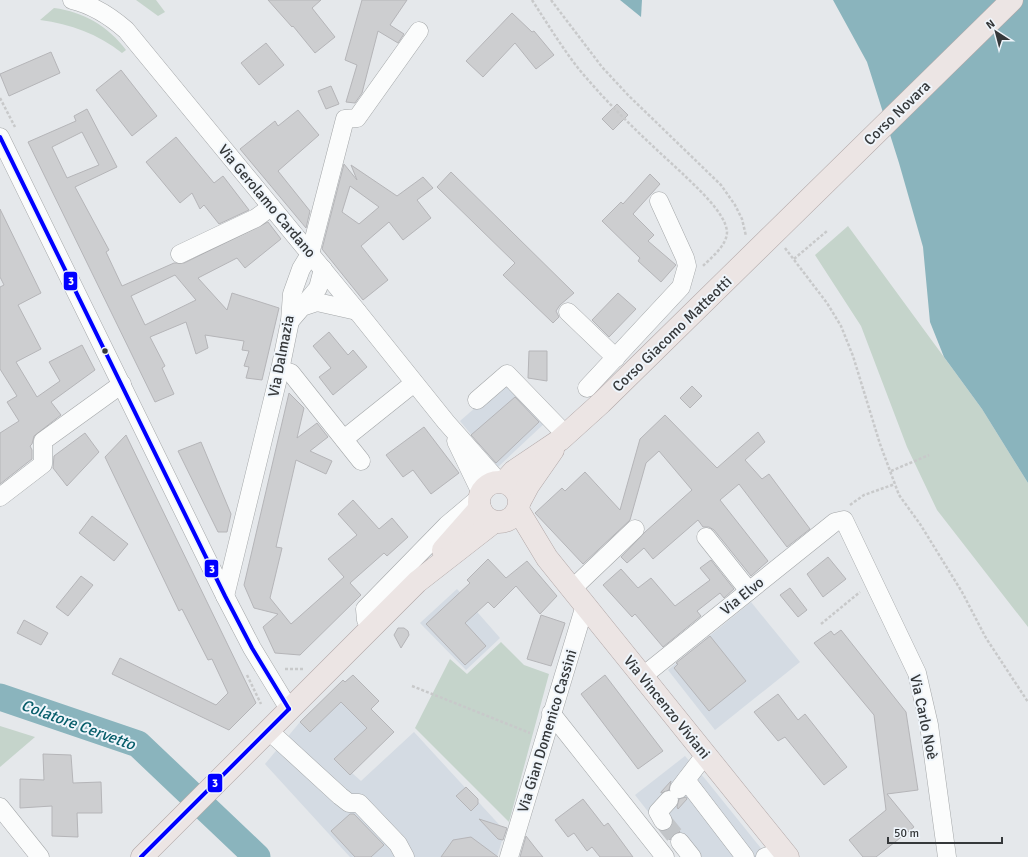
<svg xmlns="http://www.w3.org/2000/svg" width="1028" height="857" font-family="Signika,sans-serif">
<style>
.built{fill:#d4dbe3}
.green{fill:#c5d4cb}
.water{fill:#8ab4bd}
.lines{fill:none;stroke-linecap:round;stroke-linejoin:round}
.river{stroke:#8ab4bd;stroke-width:27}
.building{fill:#cdced0;stroke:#b5b5b8;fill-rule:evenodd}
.minor-tunnel{stroke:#c2c5c8;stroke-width:18;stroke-dasharray:18 9;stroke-linecap:butt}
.minor-casing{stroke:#a4a7a9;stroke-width:19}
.major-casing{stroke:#b1a7a7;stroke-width:23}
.path{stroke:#c8c9ca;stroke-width:2.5;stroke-dasharray:3 2;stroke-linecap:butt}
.minor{stroke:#fbfcfc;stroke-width:18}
.major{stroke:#ece5e4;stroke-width:22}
.bus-1-casing{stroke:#eff5fb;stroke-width:7}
.bus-1{stroke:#00f;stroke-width:4}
.bus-dot{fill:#35383a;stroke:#eff5fb;stroke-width:1.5}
.labels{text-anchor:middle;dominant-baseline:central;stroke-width:4;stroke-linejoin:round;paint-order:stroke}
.street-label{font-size:15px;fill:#35383a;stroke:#eff5fb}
.water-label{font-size:16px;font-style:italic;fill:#065d6a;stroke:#eff5fb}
.line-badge{stroke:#eff5fb;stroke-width:1.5}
.badge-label{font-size:11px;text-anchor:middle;font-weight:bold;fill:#fff}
</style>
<rect width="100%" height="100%" fill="#e5e8eb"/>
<g class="built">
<polygon points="508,379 547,421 498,467 460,421"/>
<polygon points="457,589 500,638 466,670 420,623"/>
<polygon points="751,602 800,662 715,730 668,670"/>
<polygon points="353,675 379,701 371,709 394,732 352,773 361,781 414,732 505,831 497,857 350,857 265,764 300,722"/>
<polygon points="685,756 706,780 768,857 684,857 675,846 635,795"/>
</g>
<g class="green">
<polygon points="136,0 156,0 165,12 158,16"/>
<path d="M54 8C84 12 108 26 126 50L122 53C98 34 71 24 40 20Z"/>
<polygon points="848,226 982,409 1028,483 1028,627 937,510 907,447 861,326 815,255"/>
<polygon points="501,642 524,665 549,674 509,822 415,728 450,659 467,674"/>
<polygon points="0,726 35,737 0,767"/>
</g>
<g class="water">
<polygon points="620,0 642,0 641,17"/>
<polygon points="833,0 1028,0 1028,483 982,409 944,357 930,322 923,247 899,163 867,62"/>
</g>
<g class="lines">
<polyline class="river" points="0,697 138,744 257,857"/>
</g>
<g class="building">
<polygon points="268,0 321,0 312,8 335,37 315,53 293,26 292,27"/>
<polygon points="362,0 407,0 390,25 404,34 398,43 378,31 362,93 355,103 346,102 357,65 345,60"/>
<polygon points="512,13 532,32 534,31 554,55 536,69 515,43 483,77 466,61"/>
<polygon points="266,43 284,65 259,85 241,63"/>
<polygon points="51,52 60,73 9,96 0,74"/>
<polygon points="121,70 157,116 132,136 96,90"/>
<polygon points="331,86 339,104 326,109 318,91"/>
<polygon points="617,104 628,115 613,130 602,119"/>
<path d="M87 109 117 167 75 187 109 250 106 252 122 286 174 263H184L268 222 281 239 245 268 237 258 198 278 227 310 232 293 279 308 262 380 246 378 249 367 244 366 249 351 242 350 244 341 205 335 208 348 196 354 186 322 150 337 165 366 162 368 174 394 155 402 28 142 76 121 74 116ZM82 132 99 165 67 178 52 147ZM175 275 196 300 145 325 131 296Z"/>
<polygon points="298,110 319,135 278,171 310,211 306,228 240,149 275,121 278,126"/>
<polygon points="176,137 214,183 223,176 249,210 219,224 204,205 200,209 192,193 180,203 146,162"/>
<path d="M344 164 357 180 351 165 397 196 423 177 433 188 417 200 431 218 403 240 389 222 361 246 388 280 363 300 322 249ZM350 186 379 207 359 224 342 212Z"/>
<polygon points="451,172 574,293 560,305 556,311 559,317 553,323 503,275 515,263 437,187"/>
<polygon points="650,174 660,184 633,214 654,235 648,241 676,265 661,282 638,261 640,258 602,221 621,202 623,204"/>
<polygon points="0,209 41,293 18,305 41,349 16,362 37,397 60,381 49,362 82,345 95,370 51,402 61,415 34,436 32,444 30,446 32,450 32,459 0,484 0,433 19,421 7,402 17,396 0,369 0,287 4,285 0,277"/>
<polygon points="618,293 636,309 609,337 592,320"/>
<polygon points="329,332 348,355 353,350 367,367 333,395 319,377 331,368 313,346"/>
<polygon points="529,351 547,351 547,381 528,378"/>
<polygon points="692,386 702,396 690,408 680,398"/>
<polygon points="289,393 304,408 297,438 317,423 328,437 310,451 332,461 326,474 296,460 276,547 282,548 270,598 291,624 344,577 328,559 357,535 338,514 353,500 379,529 392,518 408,537 387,556 384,553 350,583 361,595 300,655 275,653 263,627 278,614 254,608 244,585"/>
<polygon points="515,397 539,422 496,463 471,435"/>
<polygon points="665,415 717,468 758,432 765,442 745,460 762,479 769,474 810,529 787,547 739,484 720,500 768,561 751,576 714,530 709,527 703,527 698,520 653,559 644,548 627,563 621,557 645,532 692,490 659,451 646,463 630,520 583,564 535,513 562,488 565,491 585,472 620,510 640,439"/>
<polygon points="424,427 459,473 431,494 413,470 403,477 386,455"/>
<polygon points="85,433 99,452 67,486 53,468 54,456"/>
<polygon points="126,435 256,703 229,730 112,674 120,658 216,705 228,693 212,659 208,660 182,609 179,611 105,457"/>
<polygon points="201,442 231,514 227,532 218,532 178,451"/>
<polygon points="92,516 128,544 114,561 79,533"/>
<polygon points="828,557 846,579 823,597 807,574"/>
<polygon points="488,559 506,578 527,561 557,596 540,614 516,586 494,608 488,602 465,623 486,646 465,665 426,624 470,583 467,580"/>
<polygon points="711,560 734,589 724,598 720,593 697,611 701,616 663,647 635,614 632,617 603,585 621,569 638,588 651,578 675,606 710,580 700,568"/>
<polygon points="81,576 93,585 68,616 56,607"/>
<polygon points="790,588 807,610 798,617 780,595"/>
<polygon points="541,615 565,623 551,666 527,659"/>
<polygon points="24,620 48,633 41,645 17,633"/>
<polygon points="398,628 404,628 408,631 409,635 401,648 394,635"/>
<polygon points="841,630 906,712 918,790 887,794 914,827 876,857 863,857 849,840 886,810 874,715 814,643 831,631 834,635"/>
<polygon points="710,636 746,681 709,711 674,668 678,664 676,663"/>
<polygon points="353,675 379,701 371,709 394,732 350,775 334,759 367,728 341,702 310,732 300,722 343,680 345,682"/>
<polygon points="605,675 663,751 638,769 581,694"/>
<polygon points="778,694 798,720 805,714 847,767 824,785 785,737 778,741 754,712"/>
<polygon points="43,754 71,755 73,783 101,782 102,813 77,813 78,837 52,836 52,806 20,808 20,779 44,780"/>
<polygon points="671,781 669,790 661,793 661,792"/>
<polygon points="466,787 478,799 478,804 471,811 456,796"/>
<polygon points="686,797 687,799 678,809 677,807 679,799"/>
<polygon points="583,799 604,826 608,823 633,857 600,857 592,847 587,851 574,833 568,837 555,820"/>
<polygon points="350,814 354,814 384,845 371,857 355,857 331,831"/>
<polygon points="479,819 507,828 503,840 498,839"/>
<polygon points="673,823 680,832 673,834 670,840 663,831 668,830"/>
<polygon points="526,836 537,850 543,857 520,857"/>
<polygon points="471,837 498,857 441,857 453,840"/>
</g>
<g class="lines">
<polyline class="minor-tunnel" points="663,821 680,842"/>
<defs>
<g id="minor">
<path d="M72 0C93 5 110 16 126 30L357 311 446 422 499 482"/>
<polyline points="0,137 225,596 252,648 289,709"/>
<polyline points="180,254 256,218 271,207"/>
<polyline points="302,307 318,288 323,269"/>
<polyline points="568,312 616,358"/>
<polyline points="290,321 302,307 317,302 357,311"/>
<polyline points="280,370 291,373 361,461"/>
<polyline points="587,388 681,287 687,266 685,258 659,201"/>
<polyline points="477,400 507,374 566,435"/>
<polyline points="344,439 414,383"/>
<polyline points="456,441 481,493"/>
<polyline points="0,497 43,464 43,441 122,384"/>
<polyline points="706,537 749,591"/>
<polyline points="572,589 635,529"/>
<polyline points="225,596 280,370 290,321 292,294 301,269 310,254 345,119 357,118 419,31"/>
<polyline points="371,627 366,620 365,609 447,525 479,498"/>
<polyline points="643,676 835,522 844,520 917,673 929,725 947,857"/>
<polyline points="551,713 665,857"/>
<polyline points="268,730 340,796 349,803 359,803 398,844 405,857"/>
<polyline points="686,780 745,857"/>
<polyline points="679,789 705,755"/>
<polyline points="0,807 40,857"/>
<polyline points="663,821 658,812 669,800"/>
<polyline points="680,842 692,857"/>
<polyline points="509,857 585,605"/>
<polyline points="765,857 783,851"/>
</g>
<g id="major">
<circle cx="499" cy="502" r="20"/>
<polyline points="504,482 514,471 560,440 601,403 1012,0"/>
<polyline points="520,501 528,486 553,450"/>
<polyline points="518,510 547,558 788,857"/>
<polyline points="443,550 480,508"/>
<polyline points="142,857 417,582 494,522"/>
</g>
</defs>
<use href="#minor" class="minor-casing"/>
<use href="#major" class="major-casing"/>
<g class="path">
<path d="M532 0C547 23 561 46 578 68 610 107 646 140 683 174 696 187 726 213 727 232 727 245 712 257 703 266"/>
<polyline points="551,0 602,67 628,95 721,185 735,205 742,219 746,236"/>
<polyline points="0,98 15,127"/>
<polyline points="785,248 827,303 841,326 853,356 880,444 899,495 920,524 962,592 986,638 1028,702"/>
<polyline points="794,259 827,231"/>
<polyline points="891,471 929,455"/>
<polyline points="850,505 864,495 895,484"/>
<polyline points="821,624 860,592"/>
<polyline points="285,669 303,669"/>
<polyline points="247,675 261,704"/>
<polyline points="412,686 530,733"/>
</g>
<use href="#minor" class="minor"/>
<use href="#major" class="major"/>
<defs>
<g id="bus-1">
<polyline points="0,137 225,596 252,648 289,709"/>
<polyline points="141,857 289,709"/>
</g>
</defs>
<use href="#bus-1" class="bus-1-casing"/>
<use href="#bus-1" class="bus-1"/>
</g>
<circle class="bus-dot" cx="105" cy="351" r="3.5"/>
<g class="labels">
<g class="street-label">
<text transform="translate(897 113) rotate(-44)">Corso Novara</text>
<text transform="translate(267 201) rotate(50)">Via Gerolamo Cardano</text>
<text transform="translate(672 334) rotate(-44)">Corso Giacomo Matteotti</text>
<text transform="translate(281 356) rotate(-79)">Via Dalmazia</text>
<text transform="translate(742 596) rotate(-39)">Via Elvo</text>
<text transform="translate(667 707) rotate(51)">Via Vincenzo Viviani</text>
<text transform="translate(924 717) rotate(78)">Via Carlo Noè</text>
<text transform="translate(547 731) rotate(-73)">Via Gian Domenico Cassini</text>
</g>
<g class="water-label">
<text transform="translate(78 725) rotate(20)">Colatore Cervetto</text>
</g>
</g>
<g class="line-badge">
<rect x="63" y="271" width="15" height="20" rx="4" fill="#00f"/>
<rect x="204" y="559" width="15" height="19" rx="4" fill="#00f"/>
<rect x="207" y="773" width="16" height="20" rx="4" fill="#00f"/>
</g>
<g class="badge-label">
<text x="71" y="285">3</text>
<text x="212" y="573">3</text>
<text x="215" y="787">3</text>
</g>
<g transform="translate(996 32) rotate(324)" stroke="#eff5fb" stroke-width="3" paint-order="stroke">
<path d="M0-3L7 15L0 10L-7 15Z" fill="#35383a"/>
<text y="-6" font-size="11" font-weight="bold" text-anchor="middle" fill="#35383a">N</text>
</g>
<path d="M888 837v6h114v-6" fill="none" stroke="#35383a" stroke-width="2"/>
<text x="894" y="837" font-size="12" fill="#35383a" stroke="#eff5fb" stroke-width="3" paint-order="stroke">50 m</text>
</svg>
